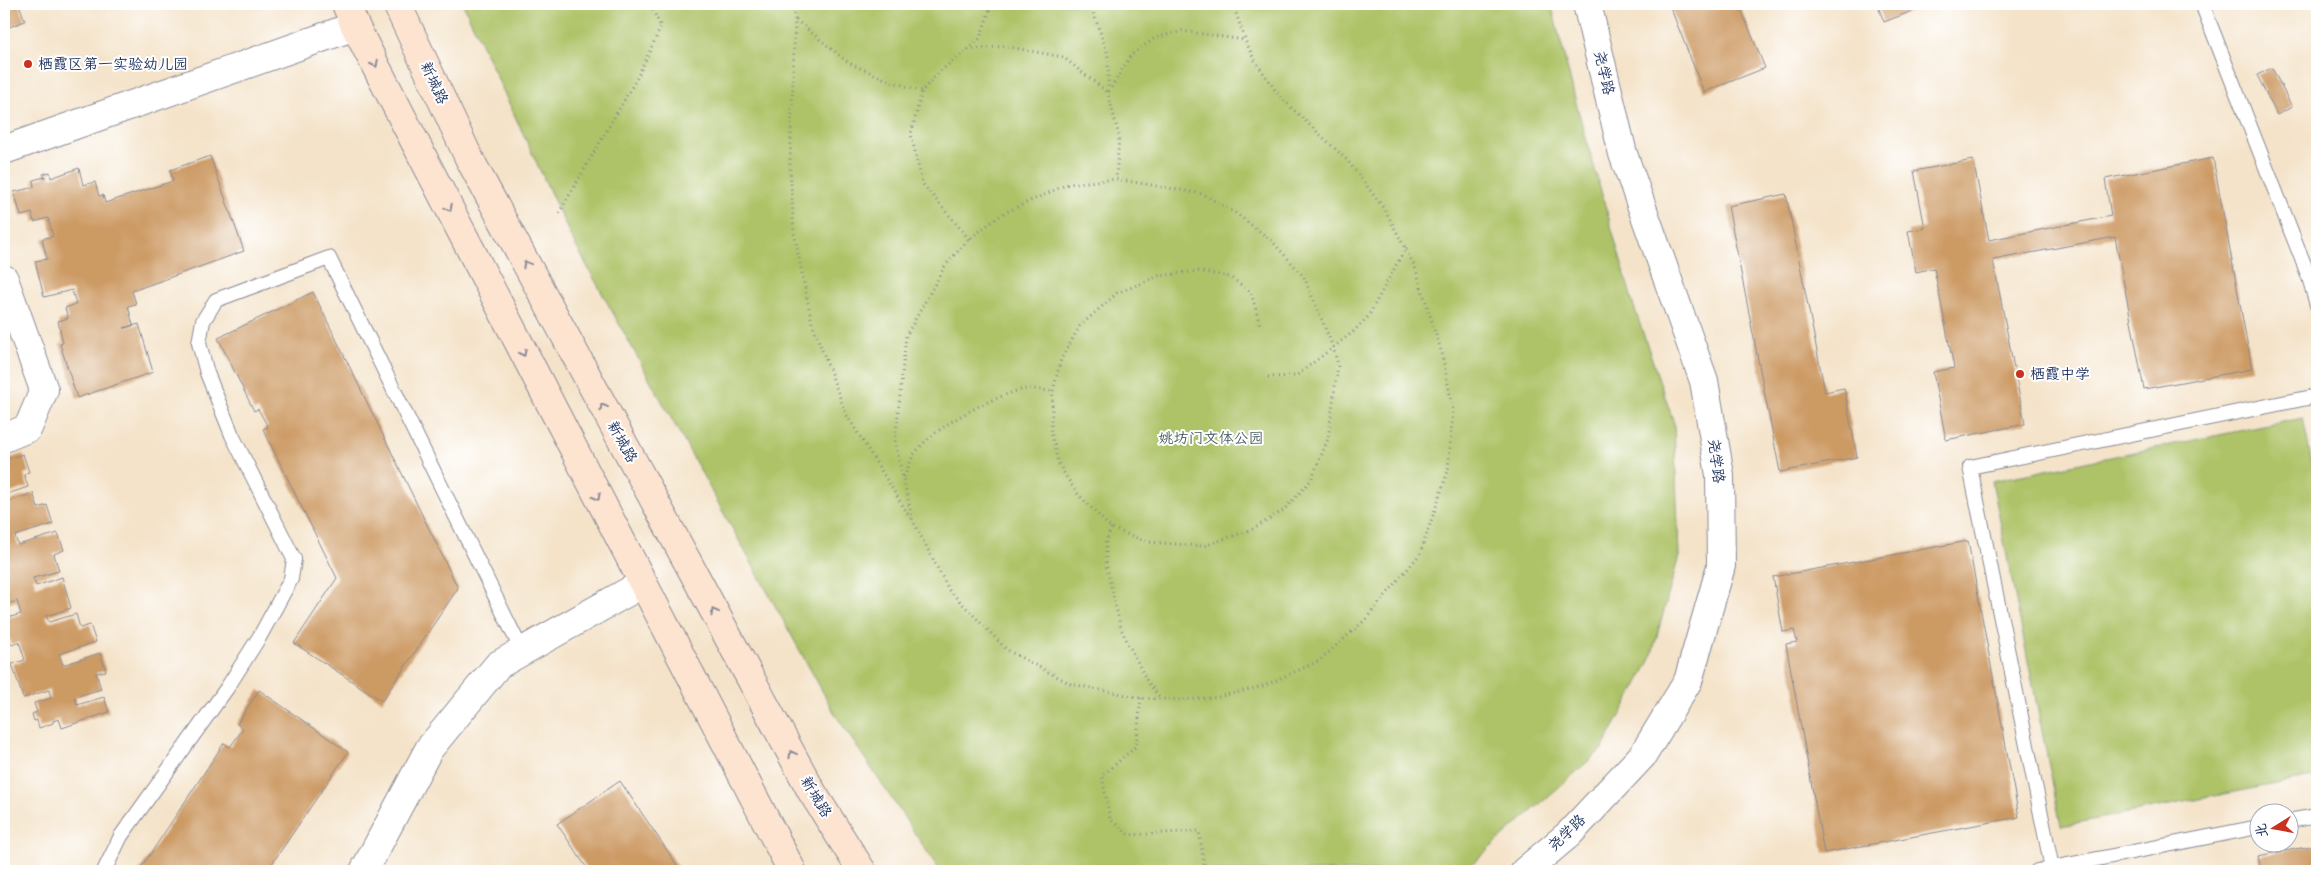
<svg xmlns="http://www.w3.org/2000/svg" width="2321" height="875" font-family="'Architects Daughter','LXGW WenKai TC',sans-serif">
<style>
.green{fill:#aec368;stroke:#647963}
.building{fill:#cc9a64}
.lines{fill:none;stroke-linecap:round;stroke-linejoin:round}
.service-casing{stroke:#888994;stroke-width:16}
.minor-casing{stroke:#888994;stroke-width:30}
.secondary-casing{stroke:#888994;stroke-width:30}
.path{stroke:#888994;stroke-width:3;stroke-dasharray:1 4;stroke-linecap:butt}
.service{stroke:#fff;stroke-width:14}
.minor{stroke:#fff;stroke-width:28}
.secondary{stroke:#fde4d1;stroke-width:28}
.oneway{stroke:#8c8a98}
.poi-dot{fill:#c8321e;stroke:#fff;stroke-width:2}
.labels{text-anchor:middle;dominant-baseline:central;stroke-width:4;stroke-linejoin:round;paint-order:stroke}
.poi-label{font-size:15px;fill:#1b2f5e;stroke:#fff;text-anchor:start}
.street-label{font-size:15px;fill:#1b2f5e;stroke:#fff}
.park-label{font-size:15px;fill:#475b61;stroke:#fff}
</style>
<rect width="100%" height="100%" fill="#fff"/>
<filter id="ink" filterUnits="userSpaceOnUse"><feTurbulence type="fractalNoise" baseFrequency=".02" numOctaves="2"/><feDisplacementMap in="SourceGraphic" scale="10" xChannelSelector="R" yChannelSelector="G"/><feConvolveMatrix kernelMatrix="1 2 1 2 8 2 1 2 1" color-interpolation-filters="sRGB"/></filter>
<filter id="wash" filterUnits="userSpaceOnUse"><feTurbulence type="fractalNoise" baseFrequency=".0096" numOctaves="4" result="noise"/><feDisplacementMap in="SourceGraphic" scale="20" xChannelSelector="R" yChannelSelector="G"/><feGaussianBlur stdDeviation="1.12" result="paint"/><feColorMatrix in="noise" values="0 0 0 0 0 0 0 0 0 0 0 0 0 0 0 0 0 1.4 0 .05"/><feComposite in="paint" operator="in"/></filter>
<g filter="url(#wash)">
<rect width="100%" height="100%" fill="#f4e3c9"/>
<g class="green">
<polygon points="463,4 1551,4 1578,110 1634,307 1674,423 1679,556 1650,661 1602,749 1464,871 940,871 835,714 571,237"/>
<polygon points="2303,418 2317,489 2317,776 2061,826 1992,481"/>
</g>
<g id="blocks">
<g class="building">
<polygon points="4,4 19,4 25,21 4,29"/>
<polygon points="102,4 118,4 104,9"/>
<polygon points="1669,4 1739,4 1765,68 1704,92"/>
<polygon points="1877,4 1930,4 1884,22"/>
<polygon points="2272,68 2292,107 2277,115 2257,75"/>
<polygon points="210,156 244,251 132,291 136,304 128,306 133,325 124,328 139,324 153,372 77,398 60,344 63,343 58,321 68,318 65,308 76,304 72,290 44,297 35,261 47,259 42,239 53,236 48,218 34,222 32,213 21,216 14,192 34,187 33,180 45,177 43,174 50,172 51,178 79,168 83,185 95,182 99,196 103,195 105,203 173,181 170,170"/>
<polygon points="2213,158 2252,369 2144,389 2115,237 1993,260 2025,424 1946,440 1933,372 1954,368 1934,268 1916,272 1908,231 1925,228 1914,171 1973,160 1989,240 2111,216 2105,179"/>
<polygon points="1786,194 1825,392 1844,388 1857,457 1780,472 1728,206"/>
<polygon points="313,292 458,588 382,701 294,643 337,578 263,429 268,427 258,409 254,411 218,338"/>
<polygon points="23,454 29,472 24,474 28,487 4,495 7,502 33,493 38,508 47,505 53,524 15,536 18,545 58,533 64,550 54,554 59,571 33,578 36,586 62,577 71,608 46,616 49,622 76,614 80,628 90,625 96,642 59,654 63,665 100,653 106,671 96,673 101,689 75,697 77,705 104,697 109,712 62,728 59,719 53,721 53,723 39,728 37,720 34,721 32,714 37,712 34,703 51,698 49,690 23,698 12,664 25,660 19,642 12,645 4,627 4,619 21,614 17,601 4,605 4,460"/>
<polygon points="1968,541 2019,817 1824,853 1786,644 1797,642 1794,630 1783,632 1773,577"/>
<polygon points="259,690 348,752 267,871 139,871 224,743 230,747 243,729 237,724"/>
<polygon points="620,781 681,871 589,871 557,824"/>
<polygon points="2317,845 2317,871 2239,871 2260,866 2258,856"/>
</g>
</g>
</g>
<g filter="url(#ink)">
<use href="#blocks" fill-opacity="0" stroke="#888994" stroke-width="1"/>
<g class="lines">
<defs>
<g id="service">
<polyline points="2202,4 2309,277 2317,305"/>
<polyline points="2288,821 2317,816"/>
<polyline points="2052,868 1970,467 2317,396"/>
<polyline points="104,871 121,836 227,688 260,636 291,579 294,559 232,435 207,373 199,343 203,321 216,300 329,258 522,651"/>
<polyline points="2037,871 2258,827"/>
</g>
<g id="minor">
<polyline points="4,150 355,26"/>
<polyline points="4,279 44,390 28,428 4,438"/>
<polyline points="364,871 429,749 498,665 642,584"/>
<polyline points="1525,871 1569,834 1643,755 1688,681 1721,566 1720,475 1704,381 1623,154 1587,4"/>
</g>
<g id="secondary">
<polyline points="346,4 355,26 792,871"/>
<polyline points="397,4 469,158 812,792 862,871"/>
</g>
</defs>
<use href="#service" class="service-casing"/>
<use href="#minor" class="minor-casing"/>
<use href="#secondary" class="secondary-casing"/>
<g class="path">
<polyline points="792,4 795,20 790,165 794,233 812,323 846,414 911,519"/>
<polyline points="1090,4 1108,54 1108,93 1119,136 1116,179"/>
<polyline points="1233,4 1245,40 1254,59 1280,97 1347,160 1385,210 1415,267 1442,354 1453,410 1448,471 1420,554 1365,620 1319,661 1263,686 1218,697 1181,700 1141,698 1071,684 1007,650 949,590 913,521 895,442 906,336 945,266 969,239 1004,213 1068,184 1116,179 1203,194 1237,214 1272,241 1304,277 1333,347 1338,365 1328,439 1311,480 1284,510 1253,529 1204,546 1147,542 1111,528 1076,492 1058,463 1051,432 1053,391 1061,359 1080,326 1117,293 1159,276 1198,271 1230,277 1251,292 1260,326"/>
<polyline points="796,20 849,63 892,82 922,91"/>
<polyline points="968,50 980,38 992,4"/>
<polyline points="559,213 637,78 661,27 650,4"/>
<polyline points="969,239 922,183 911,134 922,91 940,71 967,50 1004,46 1063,57 1108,93 1131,55 1155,38 1182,31 1245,40"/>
<polyline points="1268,377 1296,376 1353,332 1368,317 1406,247"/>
<path d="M904 477C907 471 909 463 913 456 929 429 995 394 1026 389 1035 388 1045 391 1053 391"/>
<polyline points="1111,528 1106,541 1106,564 1121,629 1147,681 1161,699"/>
<polyline points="1141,698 1136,746 1102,776 1110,819 1129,835 1199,831 1205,871"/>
</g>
<use href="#service" class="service"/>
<use href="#minor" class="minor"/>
<use href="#secondary" class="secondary"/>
</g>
<defs><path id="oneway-chevron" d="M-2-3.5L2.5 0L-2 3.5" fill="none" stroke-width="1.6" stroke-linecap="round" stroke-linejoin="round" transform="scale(1.25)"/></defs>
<g class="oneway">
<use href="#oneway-chevron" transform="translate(375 64) rotate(63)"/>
<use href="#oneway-chevron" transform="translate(449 208) rotate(63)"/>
<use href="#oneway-chevron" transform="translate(526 264) rotate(-118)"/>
<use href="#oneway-chevron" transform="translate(523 353) rotate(63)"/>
<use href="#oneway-chevron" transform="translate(603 407) rotate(-119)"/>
<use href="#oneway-chevron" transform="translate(597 497) rotate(63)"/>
<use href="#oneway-chevron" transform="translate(714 612) rotate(-119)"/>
<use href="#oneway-chevron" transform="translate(792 754) rotate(-119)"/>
</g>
</g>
<g class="poi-dot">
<circle cx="28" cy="64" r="5"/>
<circle cx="2020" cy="374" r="5"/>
</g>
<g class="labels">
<g class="poi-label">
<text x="38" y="64">栖霞区第一实验幼儿园</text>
<text x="2030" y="374">栖霞中学</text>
</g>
<g class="street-label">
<text transform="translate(1604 73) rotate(77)">尧学路</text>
<text transform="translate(434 83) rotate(65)">新城路</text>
<text transform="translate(622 442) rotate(61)">新城路</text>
<text transform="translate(1716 461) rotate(83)">尧学路</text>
<text transform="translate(816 797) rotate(59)">新城路</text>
<text transform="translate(1567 833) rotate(-44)">尧学路</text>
</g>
<g class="park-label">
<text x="1211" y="438">姚坊门文体公园</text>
</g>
</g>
<rect width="2321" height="875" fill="none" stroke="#fff" stroke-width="20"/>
<g transform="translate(2274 828) rotate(259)"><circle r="24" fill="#ffffff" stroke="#a4acbf"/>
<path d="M0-4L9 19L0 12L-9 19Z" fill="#c8321e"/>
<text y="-8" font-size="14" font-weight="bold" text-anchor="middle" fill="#1b2f5e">北</text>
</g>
</svg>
